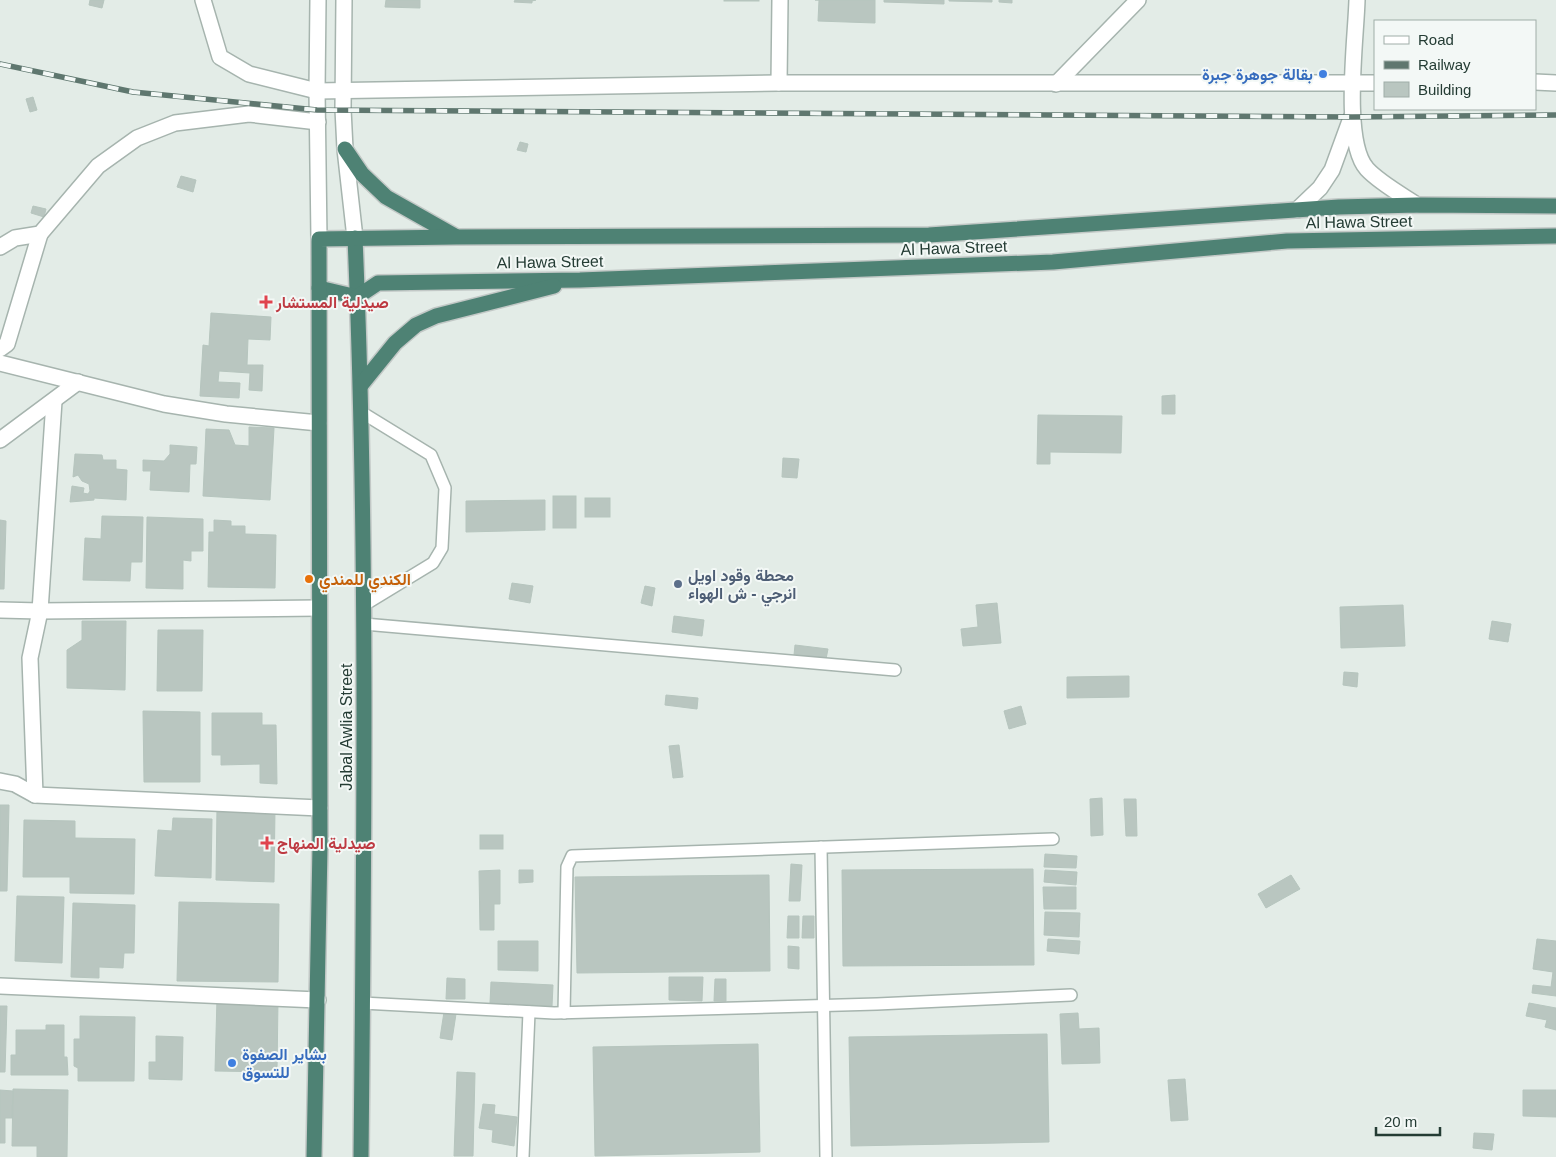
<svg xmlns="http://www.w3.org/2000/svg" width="1556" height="1157" font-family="Arial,Vazirmatn,sans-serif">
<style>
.building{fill:#b9c6c0;stroke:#b6c5be}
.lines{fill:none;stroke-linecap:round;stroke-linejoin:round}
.service-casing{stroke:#a6b4ae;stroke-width:14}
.minor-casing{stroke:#a6b4ae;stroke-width:18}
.tertiary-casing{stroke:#a6b4ae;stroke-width:18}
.trunk-casing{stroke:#c2c8c6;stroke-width:18}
.service{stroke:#fff;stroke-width:11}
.minor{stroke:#fff;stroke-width:15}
.tertiary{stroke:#fff;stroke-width:15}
.trunk{stroke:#4e8274;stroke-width:15}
.rail-casing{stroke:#5f776f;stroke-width:5.5}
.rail{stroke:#f3f8f6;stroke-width:4;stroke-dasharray:11;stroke-linecap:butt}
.shop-dot{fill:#3f7fe0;stroke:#f3f8f6;stroke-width:2}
.health-dot{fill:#e0444e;stroke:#f3f8f6;stroke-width:2}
.food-dot{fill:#e8710a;stroke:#f3f8f6;stroke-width:2}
.service-dot{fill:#5c6f8a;stroke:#f3f8f6;stroke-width:2}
.labels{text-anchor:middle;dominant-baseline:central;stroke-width:4;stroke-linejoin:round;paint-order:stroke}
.shop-label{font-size:16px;font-weight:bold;fill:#366cbe;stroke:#f3f8f6;text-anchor:end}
.street-label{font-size:16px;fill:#243c34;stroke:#f3f8f6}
.health-label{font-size:16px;font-weight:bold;fill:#be3a42;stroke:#f3f8f6;text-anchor:start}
.service-label{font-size:16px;font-weight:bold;fill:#4e5e75;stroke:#f3f8f6;text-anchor:start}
.food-label{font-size:16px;font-weight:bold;fill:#c56008;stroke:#f3f8f6;text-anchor:start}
</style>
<rect width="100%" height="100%" fill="#e3ece7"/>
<g class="building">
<polygon points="90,0 104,0 102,8 89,5"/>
<polygon points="386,0 420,0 420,8 385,7"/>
<polygon points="515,0 536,0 532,1 532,3 514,2"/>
<rect x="724" y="0" width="35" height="1"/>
<polygon points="815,0 875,0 875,23 818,21 819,0"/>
<polygon points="884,0 944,0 944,4 884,2"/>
<polygon points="949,0 992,0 992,2 949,1"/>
<polygon points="999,0 1012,0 1012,3 999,2"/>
<polygon points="33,97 37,110 30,112 26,99"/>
<polygon points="520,142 528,144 526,152 517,150"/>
<polygon points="181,176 196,180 193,192 177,187"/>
<polygon points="33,206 46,209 44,217 31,213"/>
<polygon points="211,313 271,317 270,340 248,339 247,365 263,365 262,391 249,390 250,373 219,371 218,382 240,383 239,398 200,396 203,345 209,346"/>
<polygon points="1175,395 1175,414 1162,414 1162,396"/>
<polygon points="1038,415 1122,416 1121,453 1050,452 1050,464 1037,464"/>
<polygon points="249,427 274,428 270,500 203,496 206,429 229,430 235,445 249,446"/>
<polygon points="170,445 197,447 196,464 190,464 189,492 150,490 151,471 143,471 143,460 164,461 170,454"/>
<polygon points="75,454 102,455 103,460 116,460 116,469 127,470 126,500 94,498 94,500 70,502 72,486 84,488 83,493 88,494 90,491 89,484 82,481 78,475 73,477"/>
<polygon points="783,458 799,459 797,478 782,477"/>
<rect x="553" y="496" width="23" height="32"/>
<rect x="585" y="498" width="25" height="19"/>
<polygon points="545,500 545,530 466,532 466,501"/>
<polygon points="102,516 143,517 142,562 131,562 130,581 83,580 85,538 101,539"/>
<polygon points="147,517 203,519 203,551 191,551 191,561 183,560 183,589 146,588"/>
<polygon points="0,520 6,521 4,589 0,589"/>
<polygon points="214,520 231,521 231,526 245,526 245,534 276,535 275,588 208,587 209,532 214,532"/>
<polygon points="512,583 533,586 530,603 509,599"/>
<polygon points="645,586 655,588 652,606 641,603"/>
<polygon points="997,603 1001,643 963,646 961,629 978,627 976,605"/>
<polygon points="1403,605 1405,646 1341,648 1340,607"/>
<polygon points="674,616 704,620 702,636 672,632"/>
<polygon points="82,621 126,621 125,690 67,688 67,650 82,640"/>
<polygon points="1492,621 1511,624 1508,642 1489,639"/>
<polygon points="158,630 203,630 202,691 157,691"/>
<polygon points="795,645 828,649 826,659 794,655"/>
<polygon points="1344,672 1358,673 1357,687 1343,685"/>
<polygon points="1129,676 1129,697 1067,698 1067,677"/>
<polygon points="666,695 698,698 697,709 665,705"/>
<polygon points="1021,706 1026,724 1009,729 1004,711"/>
<polygon points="143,711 200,712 200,782 144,782"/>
<polygon points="212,713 262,713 262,725 276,725 277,784 260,783 260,764 221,765 221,755 212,755"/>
<polygon points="679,745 683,777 673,778 669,746"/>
<polygon points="1102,798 1103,835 1091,836 1090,799"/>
<polygon points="1124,799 1136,799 1137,836 1126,836"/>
<polygon points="0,805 9,805 7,891 0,891"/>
<polygon points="217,807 275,809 274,882 216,880"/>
<polygon points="173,818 212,819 211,878 155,876 158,830 172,831"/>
<polygon points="24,820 75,821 75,838 135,839 134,894 70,893 70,877 23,877"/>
<rect x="480" y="835" width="23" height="14"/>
<polygon points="1045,854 1077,856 1076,868 1044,867"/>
<polygon points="791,864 802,865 800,901 789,901"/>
<polygon points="1033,869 1034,965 843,966 842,870"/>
<polygon points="500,870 500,904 494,904 494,930 480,930 479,871"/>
<polygon points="519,870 533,870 533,882 519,883"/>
<polygon points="1045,870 1077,872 1076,885 1044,882"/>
<polygon points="769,875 770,971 577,973 575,877"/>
<polygon points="1291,875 1300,889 1266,908 1258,894"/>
<polygon points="1043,887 1076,887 1076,909 1044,909"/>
<polygon points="17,896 64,897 62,963 15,961"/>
<polygon points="179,902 279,904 278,982 177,981"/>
<polygon points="73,903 135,905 134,953 124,953 123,968 99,967 99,978 71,977"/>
<polygon points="1045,912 1080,913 1079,937 1044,935"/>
<polygon points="788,916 799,916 799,938 787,938"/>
<polygon points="803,916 814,916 814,938 802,938"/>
<polygon points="1048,939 1080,941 1079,954 1047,951"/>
<polygon points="1537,939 1556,941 1556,996 1532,993 1533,985 1551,987 1553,972 1533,969"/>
<polygon points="498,941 538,941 538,971 498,970"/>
<polygon points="788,946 799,947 799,969 788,968"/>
<polygon points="669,977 703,977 702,1001 669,1000"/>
<polygon points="447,978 465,979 465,999 446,999"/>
<polygon points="715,979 726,979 726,1001 714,1001"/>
<polygon points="491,982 553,985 552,1006 490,1003"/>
<polygon points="217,998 278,1000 277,1072 215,1071"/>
<polygon points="1529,1003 1556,1008 1556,1030 1545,1027 1547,1020 1526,1016"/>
<polygon points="0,1006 7,1006 5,1072 0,1072"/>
<polygon points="444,1012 456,1014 452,1040 440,1038"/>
<polygon points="1078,1013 1079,1029 1099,1028 1100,1063 1062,1064 1060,1014"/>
<polygon points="80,1016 135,1017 134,1081 78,1081 78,1068 74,1066 74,1039 80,1039"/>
<polygon points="46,1025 64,1025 64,1057 67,1057 68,1075 11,1075 11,1055 16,1055 16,1030 46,1030"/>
<polygon points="1047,1034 1049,1142 851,1146 849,1037"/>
<polygon points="156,1036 183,1037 182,1080 149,1079 149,1062 156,1062"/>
<polygon points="758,1044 760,1152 595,1156 593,1047"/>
<polygon points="457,1072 475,1073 473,1156 454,1156"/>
<polygon points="1185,1079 1188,1120 1171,1121 1168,1080"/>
<polygon points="13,1089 68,1090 67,1157 37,1157 37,1146 12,1146"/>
<polygon points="0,1090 13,1091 12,1118 5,1118 5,1143 0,1143"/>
<polygon points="1523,1090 1556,1090 1556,1117 1523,1116"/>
<polygon points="483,1104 495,1105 494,1114 517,1117 514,1146 492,1142 493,1130 479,1128"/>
<polygon points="1474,1133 1494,1134 1492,1150 1473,1148"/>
</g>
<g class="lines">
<defs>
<g id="service">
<polyline points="361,412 431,455 445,488 442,548 433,563 364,605"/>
<polyline points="364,624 895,670"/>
<polyline points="821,847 826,1157"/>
<polyline points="362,1003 554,1013 877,1004 1071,995"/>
<polyline points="564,1013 567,867 572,856 1053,839"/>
<polyline points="523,1157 529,1012"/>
</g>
<g id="minor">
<polyline points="203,0 220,57 249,74 317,91 779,83 1375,83"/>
<polyline points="1535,82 1556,83"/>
<polyline points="779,83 780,0"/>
<polyline points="1056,84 1138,0"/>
<polyline points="0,247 15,238 40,234 98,166 137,138 175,123 249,114 318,122"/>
<polyline points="0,349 7,344 40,234"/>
<polyline points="0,363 164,404 226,414 319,423"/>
<polyline points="0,440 78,382"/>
<polyline points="0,610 40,611 319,608"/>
<polyline points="0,781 15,784 35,795 320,808"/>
<polyline points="35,795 30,658 40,611 54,401"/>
<polyline points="0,986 318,1000"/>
</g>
<g id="tertiary">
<polyline points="318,0 317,91 319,239"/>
<polyline points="344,0 343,109 345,149 355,238"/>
<path d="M1357 0C1356 39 1342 141 1367 169 1380 183 1402 195 1417 205"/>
<polyline points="1297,210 1320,188 1332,170 1351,118"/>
</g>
<g id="trunk">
<polyline points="345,149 362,174 386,197 455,236"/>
<path d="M355 238C368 544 364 851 361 1157"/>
<polyline points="319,288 357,297"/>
<polyline points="357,297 378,283 580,280 1053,262 1287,241 1556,236"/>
<polyline points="361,385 395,343 416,325 436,316 554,286"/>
<polyline points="314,1157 320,847 319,239 456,237 929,235 1339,207 1417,205 1556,206"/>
</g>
</defs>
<use href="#service" class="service-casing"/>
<use href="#minor" class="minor-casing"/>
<use href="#tertiary" class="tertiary-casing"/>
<use href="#trunk" class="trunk-casing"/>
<use href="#service" class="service"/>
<use href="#minor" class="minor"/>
<use href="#tertiary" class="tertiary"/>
<use href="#trunk" class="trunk"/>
<defs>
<polyline id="rail" points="0,64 133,92 317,110 1352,117 1556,115"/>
</defs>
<use href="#rail" class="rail-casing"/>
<use href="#rail" class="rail"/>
</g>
<g class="shop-dot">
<circle cx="1323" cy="74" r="5"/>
<circle cx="232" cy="1063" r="5"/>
</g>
<g class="health-dot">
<path d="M263.5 294.5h5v5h5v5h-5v5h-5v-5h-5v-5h5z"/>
<path d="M264.5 835.5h5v5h5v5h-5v5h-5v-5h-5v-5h5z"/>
</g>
<circle class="food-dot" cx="309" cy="579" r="5"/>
<circle class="service-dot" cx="678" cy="584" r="5"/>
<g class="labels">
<g class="shop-label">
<text x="1313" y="74">بقالة جوهرة جبرة</text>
<text x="242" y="1054" text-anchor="start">بشاير الصفوة<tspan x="242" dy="18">للتسوق</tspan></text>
</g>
<g class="street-label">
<text transform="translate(1359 222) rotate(-1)">Al Hawa Street</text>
<text transform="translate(954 248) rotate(-2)">Al Hawa Street</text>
<text transform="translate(550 262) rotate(-1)">Al Hawa Street</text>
<text transform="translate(346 727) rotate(-90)">Jabal Awlia Street</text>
</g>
<g class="health-label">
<text x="276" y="302">صيدلية المستشار</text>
<text x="277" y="843">صيدلية المنهاج</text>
</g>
<g class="service-label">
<text x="688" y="575">محطة وقود اويل<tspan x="688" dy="18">انرجي - ش الهواء</tspan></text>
</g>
<g class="food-label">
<text x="319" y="579">الكندي للمندي</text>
</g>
</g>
<rect x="1374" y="20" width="162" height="90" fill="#f3f8f6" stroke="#a0ada8"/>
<rect x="1384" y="36" width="25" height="8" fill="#ffffff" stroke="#a0ada8"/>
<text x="1418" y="45" font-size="15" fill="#243c34">Road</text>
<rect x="1384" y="61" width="25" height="8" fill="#5f776f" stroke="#a0ada8"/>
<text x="1418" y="70" font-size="15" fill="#243c34">Railway</text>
<rect x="1384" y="82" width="25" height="15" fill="#b9c6c0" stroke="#a0ada8"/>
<text x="1418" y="95" font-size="15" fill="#243c34">Building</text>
<path d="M1376 1127v8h64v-8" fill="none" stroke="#243c34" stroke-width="2.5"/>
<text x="1384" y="1127" font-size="15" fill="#243c34" stroke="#f3f8f6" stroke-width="4" paint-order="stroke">20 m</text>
</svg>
